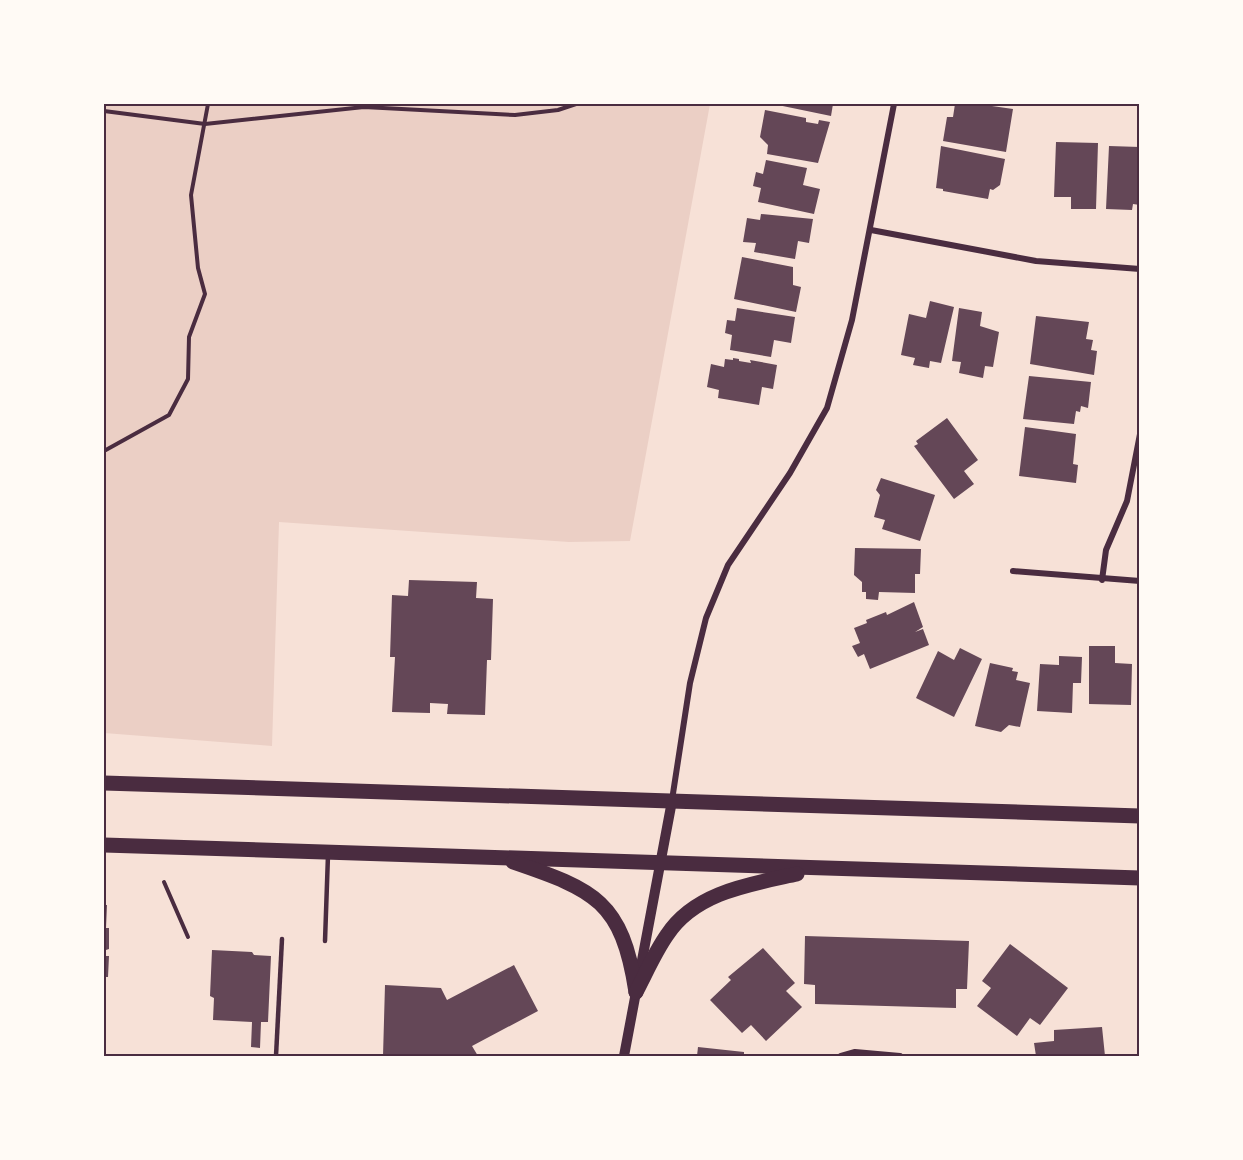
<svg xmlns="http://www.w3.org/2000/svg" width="1243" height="1160" font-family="Mulish,sans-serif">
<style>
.green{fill:#ebcfc5}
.building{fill:#644757}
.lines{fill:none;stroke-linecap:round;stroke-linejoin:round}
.path{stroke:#4a2c40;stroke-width:4}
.service{stroke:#4a2c40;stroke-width:4.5}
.minor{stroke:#4a2c40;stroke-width:6}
.tertiary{stroke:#4a2c40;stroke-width:10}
.primary{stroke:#4a2c40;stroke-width:15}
.neatline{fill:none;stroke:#4a2c40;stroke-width:2}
</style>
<rect width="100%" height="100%" fill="#f7e1d7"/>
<polygon class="green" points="104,104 710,104 630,541 569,542 279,522 272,746 104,733"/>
<g class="building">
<polygon points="773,104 833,104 831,116"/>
<polygon points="955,104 978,104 1013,109 1006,152 943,141 947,117 953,117"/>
<polygon points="765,110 806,118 806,122 818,124 819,120 830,122 818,163 767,154 768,145 760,137"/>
<polygon points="1056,142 1098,143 1096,209 1071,209 1071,197 1054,197"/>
<polygon points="941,146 1005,159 1000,185 993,190 990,189 988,199 943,191 943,189 936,188"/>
<polygon points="1109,146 1140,147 1140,205 1133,204 1132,210 1106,209"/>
<polygon points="766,160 807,168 803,185 820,189 814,214 758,202 761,188 753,186 756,172 763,174"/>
<polygon points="761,214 813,219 809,243 798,241 795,259 754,252 756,243 743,242 747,218 760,220"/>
<polygon points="742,257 793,267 793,285 801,287 796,312 734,299"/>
<polygon points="930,301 954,307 941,363 930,361 929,368 913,365 915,358 901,355 909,314 926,318"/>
<polygon points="737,308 795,317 791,343 774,340 771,357 730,350 732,335 725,333 727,320 735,321"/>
<polygon points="959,308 982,312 980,326 999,332 993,367 985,366 983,378 959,373 961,362 952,361"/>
<polygon points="1036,316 1089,322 1086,339 1093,340 1091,350 1097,351 1094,375 1030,364"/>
<polygon points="733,358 739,359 739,361 751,363 750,360 777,365 773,389 762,387 759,405 718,398 719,390 707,387 711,364 724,367 725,359 733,360"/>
<polygon points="1029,376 1091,382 1088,408 1081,406 1080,412 1076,411 1074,424 1023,419"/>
<polygon points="947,418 978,460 964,471 974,484 954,499 914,446 918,444 916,441"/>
<polygon points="1025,427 1076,434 1073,464 1078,465 1076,483 1019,476"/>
<polygon points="881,478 935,495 920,541 882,529 885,520 874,517 880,495 876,490"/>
<polygon points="855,548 921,549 920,574 915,574 915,593 879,592 878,600 866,599 866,592 862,592 862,582 854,575"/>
<polygon points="409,580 477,582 476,598 493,599 491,660 487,660 485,715 447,714 448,704 430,703 430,713 392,712 395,657 390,657 392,595 408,596"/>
<polygon points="914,602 923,627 915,632 923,629 929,645 870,669 864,654 858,657 852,646 860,643 854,628 867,623 866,620 886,612 887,615"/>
<polygon points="1089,646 1115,646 1115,663 1132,664 1131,705 1089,704"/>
<polygon points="960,648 982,659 954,717 916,698 938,651 954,660"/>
<polygon points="1059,656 1082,657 1081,683 1073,683 1072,713 1037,711 1040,664 1059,665"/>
<polygon points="990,663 1013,668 1012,671 1018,672 1016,680 1030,683 1020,727 1009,725 1001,732 975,726"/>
<polygon points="104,905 107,905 106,928 109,928 109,949 106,950 106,956 109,956 108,977 104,977"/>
<polygon points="805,936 969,941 967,989 956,989 956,1008 815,1004 815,985 804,984"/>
<polygon points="1010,944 1068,988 1040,1025 1030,1018 1017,1036 977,1006 991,988 982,981"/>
<polygon points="763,948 795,983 786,991 802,1007 766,1041 751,1025 742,1033 710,1000 731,980 728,977"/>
<polygon points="212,950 252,952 254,955 271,956 268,1022 261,1022 260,1048 251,1047 252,1022 213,1020 214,998 210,996"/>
<polygon points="514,965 538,1011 472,1046 478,1056 383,1056 385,985 441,988 447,1000"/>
<polygon points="1102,1027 1105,1056 1036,1056 1034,1043 1054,1041 1054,1030"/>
<polygon points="698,1047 744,1052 744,1056 697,1056"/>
</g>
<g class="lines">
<g class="path">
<polyline points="104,111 205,124 364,107 515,115 558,110 576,104"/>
<polyline points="104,451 169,415 188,379 189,337 205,294 198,268 191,195 208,104"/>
<polyline points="164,882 188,937"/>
</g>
<g class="service">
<polyline points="325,941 328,855"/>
<polyline points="276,1056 282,939"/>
</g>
<g class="minor">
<polyline points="871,230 1036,261 1140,269"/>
<polyline points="1013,571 1140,581"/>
<polyline points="1102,580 1106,550 1127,501 1140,434"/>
<polyline points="672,800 690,683 706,618 728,565 790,473 827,408 852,320 894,104"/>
<polyline points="841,1056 855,1052 900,1056"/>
</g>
<polyline class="tertiary" points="624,1056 672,801"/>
<g class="primary">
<polyline points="104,783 1140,816"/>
<polyline points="104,845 1140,878"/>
<path d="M513 862C595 890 622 901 636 992"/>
<path d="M636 992C646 973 655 952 667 935 695 892 751 884 797 874"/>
</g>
</g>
<rect width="1243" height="1160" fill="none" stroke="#fffaf5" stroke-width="210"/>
<rect x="105" y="105" width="1033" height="950" class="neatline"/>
</svg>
